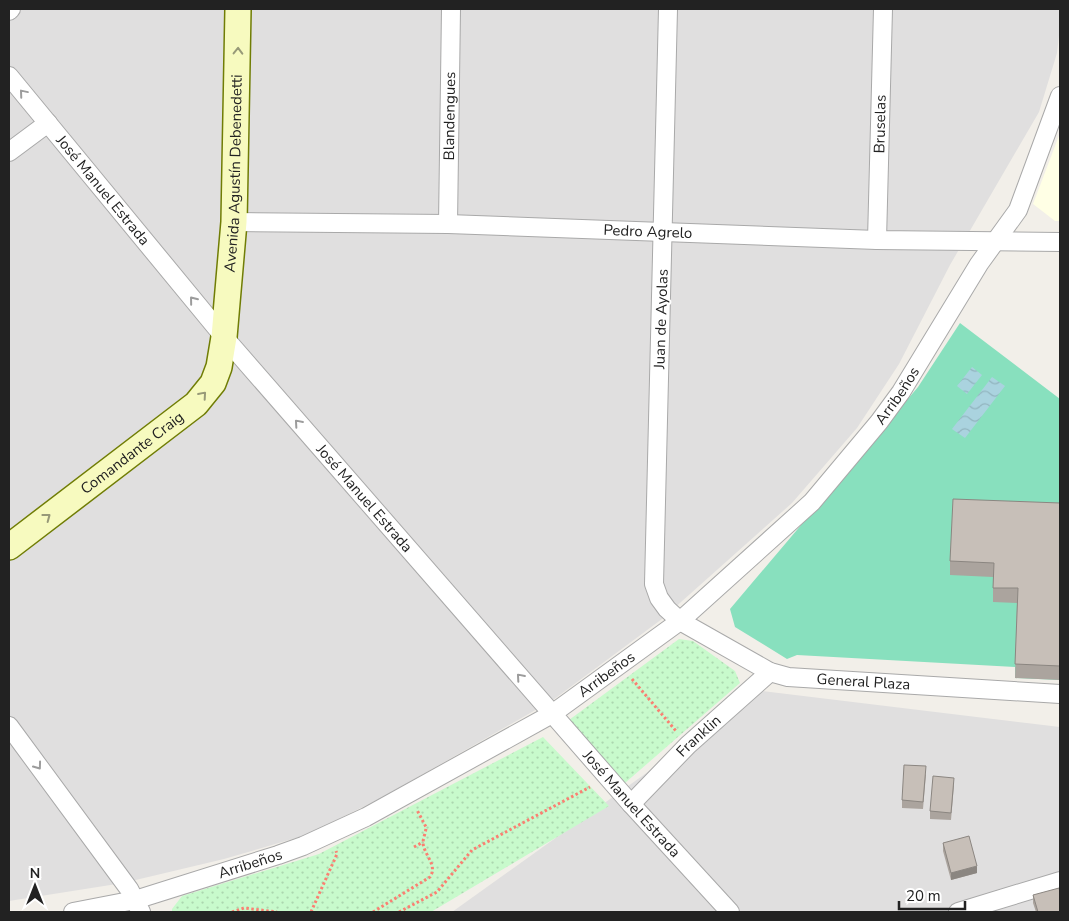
<svg xmlns="http://www.w3.org/2000/svg" width="1069" height="921" font-family="'Nunito Sans',sans-serif">
<style>
.residential{fill:#e0dfdf}
.education{fill:#ffffe5}
.park{fill:url(#park-dots)}
.pitch{fill:#88e0be}
.water{fill:url(#water-waves)}
.lines{fill:none;stroke-linecap:round;stroke-linejoin:round}
.street-casing{stroke:#a9a9a9;stroke-width:20}
.secondary-casing{stroke:#707d05;stroke-width:28}
.path{stroke:#fa8072;stroke-width:3;stroke-dasharray:2.5 2.5;stroke-linecap:butt}
.street{stroke:#fff;stroke-width:18}
.secondary{stroke:#f7fabf;stroke-width:25}
.wall{fill:#aba49e}
.shaded-wall{fill:#8b8681}
.building{fill:#c7bfb8;stroke:#8b8681}
.oneway{stroke:#979978}
.oneway2{stroke:#9c9c9c}
.labels{text-anchor:middle;dominant-baseline:central;stroke-width:4;stroke-linejoin:round;paint-order:stroke}
.street-label{font-size:15px;fill:#222;stroke:#fff}
</style>
<defs>
<pattern id="park-dots" width="8" height="8" patternUnits="userSpaceOnUse" patternTransform="scale(1.25)"><rect width="8" height="8" fill="#c8facc"/><path d="M2 2h.1M6 6h.1" fill="none" stroke="#acd6af" stroke-width="1.8" stroke-linecap="round"/></pattern>
<pattern id="water-waves" width="16" height="10" patternUnits="userSpaceOnUse" patternTransform="scale(1.25)"><rect width="16" height="10" fill="#aad3df"/><path d="M0 5q4-4 8 0t8 0" fill="none" stroke="#92b5bf"/></pattern>
</defs>
<rect width="100%" height="100%" fill="#f2efe9"/>
<g class="residential">
<polygon points="9,9 1060,9 1060,27 1057,53 1039,112 950,265 899,364 857,428 792,503 662,619 553,700 383,797 306,835 224,859 123,883 9,901"/>
<polygon points="761,691 1060,727 1060,912 452,912"/>
</g>
<polygon class="education" points="1060,133 1060,221 1055,221 1033,204"/>
<g class="park">
<polygon points="679,639 693,641 735,671 740,683 625,783 569,720"/>
<polygon points="543,737 609,806 431,912 172,912 172,909 182,896 319,854"/>
</g>
<polygon class="pitch" points="960,323 1060,399 1060,680 1015,678 1015,667 797,655 787,659 735,627 730,609 918,387"/>
<g class="water">
<polygon points="972,367 982,375 967,394 957,386"/>
<polygon points="992,377 1005,386 965,438 952,429"/>
</g>
<g class="lines">
<defs>
<g id="street">
<path id="s1" d="M668 9 654 584 659 598 667 609 680 621 770 672 788 677 1060 694"/>
<polyline points="9,11 11,9"/>
<path id="s2" d="M9 76 224 337 631 804 730 912"/>
<polyline points="9,152 48,123"/>
<path id="s3" d="M234 222 448 224 877 240 1060 242"/>
<path id="s4" d="M448 224 451 9"/>
<path id="s5" d="M877 240 883 9"/>
<polyline points="9,726 129,889 141,912"/>
<path id="s6" d="M631 804 688 745 770 672"/>
<path id="s7" d="M73 912 135 900 278 855 303 846 366 817 552 714 680 621 812 502 879 422 901 392 979 264 1018 210 1060 96"/>
<polyline points="958,912 1060,881"/>
</g>
<g id="secondary">
<path id="s8" d="M9 547 196 404 213 383 219 367 224 337 234 222 238 9"/>
</g>
</defs>
<use href="#street" class="street-casing"/>
<use href="#secondary" class="secondary-casing"/>
<g class="path">
<polyline points="632,679 676,731"/>
<polyline points="414,847 423,842"/>
<polyline points="232,912 244,908 277,912"/>
<polyline points="311,912 337,854 336,851"/>
<path d="M373 912 430 877C438 865 424 855 423 843 423 838 426 832 426 827L417 810"/>
<polyline points="399,912 437,892 472,850 590,787"/>
</g>
<use href="#street" class="street"/>
<use href="#secondary" class="secondary"/>
</g>
<g class="wall">
<polygon points="1060,503 1060,680 1015,678 1017,603 993,602 993,577 950,575 950,561"/>
<polygon points="926,774 923,809 902,808 902,800"/>
<polygon points="954,785 951,820 930,819 930,811"/>
<polygon points="943,843 977,873 951,880 943,851"/>
<polygon points="1033,895 1060,912 1036,912 1033,903"/>
</g>
<polygon class="shaded-wall" points="977,866 977,873 951,880 951,873"/>
<g class="building">
<polygon points="953,499 1060,503 1060,666 1015,664 1018,588 993,588 994,563 950,561"/>
<polygon points="904,765 926,766 923,802 902,800"/>
<polygon points="933,776 954,778 951,813 930,811"/>
<polygon points="969,836 977,866 951,873 943,843"/>
<polygon points="1059,888 1060,892 1060,912 1038,912 1033,895"/>
</g>
<defs><path id="oneway-chevron" d="M-2-3.5L2.5 0L-2 3.5" fill="none" stroke-width="1.6" stroke-linecap="round" stroke-linejoin="round" transform="scale(1.25)"/></defs>
<g class="oneway">
<use href="#oneway-chevron" transform="translate(238 51) rotate(-89)"/>
<use href="#oneway-chevron" transform="translate(203 395) rotate(-49)"/>
<use href="#oneway-chevron" transform="translate(47 517) rotate(-37)"/>
</g>
<g class="oneway2">
<use href="#oneway-chevron" transform="translate(23 93) rotate(-130)"/>
<use href="#oneway-chevron" transform="translate(193 300) rotate(-129)"/>
<use href="#oneway-chevron" transform="translate(298 423) rotate(-131)"/>
<use href="#oneway-chevron" transform="translate(520 677) rotate(-131)"/>
<use href="#oneway-chevron" transform="translate(38 766) rotate(54)"/>
</g>
<g class="labels">
<g class="street-label">
<text stroke="none"><textPath href="#s4" startOffset="108">Blandengues</textPath></text>
<text stroke="none"><textPath href="#s5" startOffset="116">Bruselas</textPath></text>
<text stroke="none"><textPath href="#s8" startOffset="474">Avenida Agustín Debenedetti</textPath></text>
<text stroke="none"><textPath href="#s2" startOffset="148">José Manuel Estrada</textPath></text>
<text stroke="none"><textPath href="#s3" startOffset="414">Pedro Agrelo</textPath></text>
<text transform="translate(661 319) rotate(-88)">Juan de Ayolas</text>
<text stroke="none"><textPath href="#s7" startOffset="994">Arribeños</textPath></text>
<text stroke="none"><textPath href="#s8" startOffset="155">Comandante Craig</textPath></text>
<text stroke="none"><textPath href="#s2" startOffset="552">José Manuel Estrada</textPath></text>
<text stroke="none"><textPath href="#s7" startOffset="589">Arribeños</textPath></text>
<text stroke="none"><textPath href="#s1" startOffset="819">General Plaza</textPath></text>
<text stroke="none"><textPath href="#s6" startOffset="96">Franklin</textPath></text>
<text stroke="none"><textPath href="#s2" startOffset="958">José Manuel Estrada</textPath></text>
<text stroke="none"><textPath href="#s7" startOffset="184">Arribeños</textPath></text>
</g>
</g>
<rect width="1069" height="921" fill="none" stroke="#222222" stroke-width="20"/>
<g transform="translate(35 886)" stroke="#ffffff" stroke-width="4" paint-order="stroke">
<path d="M0-4L9 19L0 12L-9 19Z" fill="#222222"/>
<text y="-8" font-size="14" font-weight="bold" text-anchor="middle" fill="#222222">N</text>
</g>
<path d="M899 901v8h66v-8" fill="none" stroke="#222222" stroke-width="2.5"/>
<text x="906" y="901" font-size="15" fill="#222222" stroke="#ffffff" stroke-width="4" paint-order="stroke">20 m</text>
</svg>
